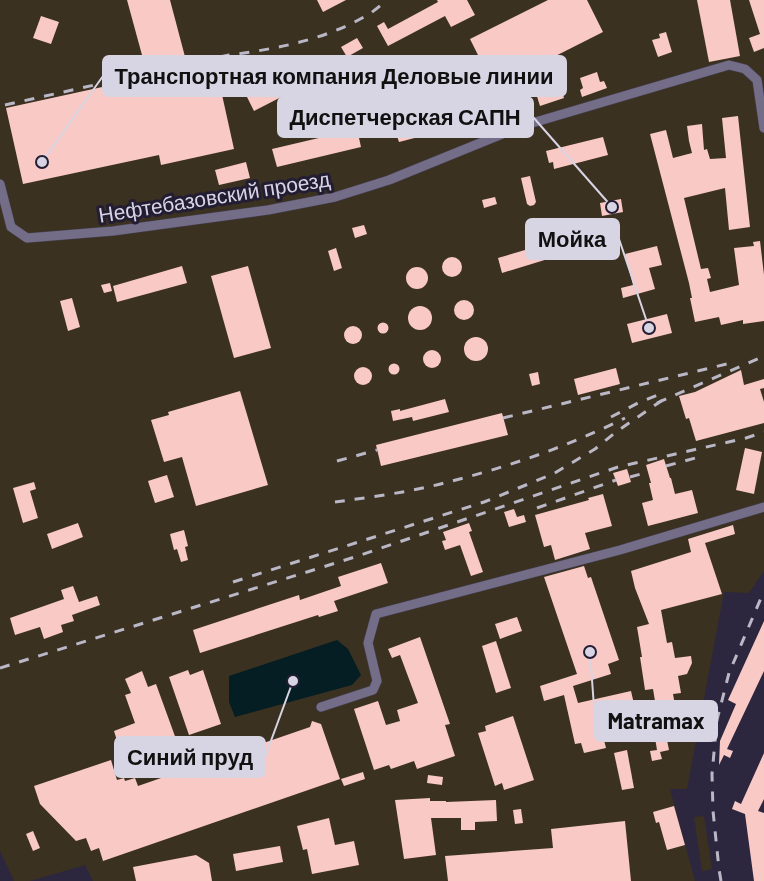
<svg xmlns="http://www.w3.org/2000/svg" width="764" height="881" font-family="Barlow,sans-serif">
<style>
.industrial{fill:#3b3121}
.water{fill:#041e24}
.building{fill:#f9c9c6}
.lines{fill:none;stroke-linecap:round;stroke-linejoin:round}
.minor-casing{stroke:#474256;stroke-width:10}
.minor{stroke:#736d88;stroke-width:9}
.rail{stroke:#bab7c7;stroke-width:3;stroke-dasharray:10 10;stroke-linecap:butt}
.labels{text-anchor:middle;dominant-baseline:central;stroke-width:6;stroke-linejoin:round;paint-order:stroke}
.street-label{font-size:21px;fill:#d7d4e3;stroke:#231d34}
.leader{fill:none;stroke:#d7d4e3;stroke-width:2}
.callout-dot{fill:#d7d4e3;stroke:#231d34;stroke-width:2}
.callout{fill:#d7d4e3;stroke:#d7d4e3;stroke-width:2}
.callout-label{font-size:22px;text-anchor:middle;font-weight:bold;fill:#111}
</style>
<rect width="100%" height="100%" fill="#2c273e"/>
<g class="industrial">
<polygon points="0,0 764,0 764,571 749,593 724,592 687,789 670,789 695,881 93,881 85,865 30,881 14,881 0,851"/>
<polygon points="704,816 712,869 702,871 694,817"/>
</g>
<polygon class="water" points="337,640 348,649 361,675 352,685 235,717 229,702 229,676"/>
<g class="building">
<polygon points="127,0 170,0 188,68 215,63 234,149 161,165 159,155 23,184 6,108 148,77"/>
<polygon points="317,0 346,0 323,12"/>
<polygon points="437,0 467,0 475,15 451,27 445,16 388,46 377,26 384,22 388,29 438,2"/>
<polygon points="548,0 587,0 603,32 494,87 470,39"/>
<polygon points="697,0 730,0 740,56 709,62"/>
<polygon points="749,0 764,0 764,48 754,52 749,38 760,34"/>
<polygon points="41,16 59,22 51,44 33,38"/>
<polygon points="666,32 672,52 658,57 652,40 660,38 659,34"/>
<polygon points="357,38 363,48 347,57 341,47"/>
<polygon points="319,59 326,74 254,111 247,97"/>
<polygon points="597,72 600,82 604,81 607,88 582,97 580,90 583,88 580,78"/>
<polygon points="559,82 564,98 540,106 535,90"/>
<polygon points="322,91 328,101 305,114 299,105"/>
<polygon points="738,116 750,227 729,230 725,188 684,198 701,269 708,268 711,278 707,279 710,292 739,285 734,248 754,246 753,242 760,241 764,275 764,321 743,324 743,320 721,325 719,317 695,322 690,298 692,298 689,283 650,134 666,130 673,158 692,153 689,141 687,126 702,124 704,150 707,149 710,159 726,158 722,118"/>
<polygon points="439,121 442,131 399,142 397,136 423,130 422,126"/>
<polygon points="357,129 361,147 277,167 272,149"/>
<polygon points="603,137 608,155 554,169 553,162 549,163 546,151"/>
<polygon points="246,162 250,178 219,185 215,170"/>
<polygon points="530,176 536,202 534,205 530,206 527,204 521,178"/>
<polygon points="495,197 497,204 484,208 482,200"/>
<polygon points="621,199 623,212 602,216 600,203"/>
<polygon points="364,225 367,234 355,238 352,228"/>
<polygon points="569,237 574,251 502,273 498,258"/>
<polygon points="657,246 662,265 649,268 655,289 623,298 621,288 633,285 625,254"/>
<polygon points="336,248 342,268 334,271 328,251"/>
<circle cx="452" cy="267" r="10"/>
<polygon points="182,266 187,283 117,302 113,286"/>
<polygon points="248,266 271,348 234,358 211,276"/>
<circle cx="417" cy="278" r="11"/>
<polygon points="110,283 112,291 104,293 101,285"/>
<polygon points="72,298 80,327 68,331 60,301"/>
<circle cx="464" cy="310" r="10"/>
<circle cx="420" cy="318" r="12"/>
<polygon points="667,314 672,333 632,343 627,324"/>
<circle cx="383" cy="328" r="5.5"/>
<circle cx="353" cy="335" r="9"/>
<circle cx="476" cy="349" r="12"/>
<circle cx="432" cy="359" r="9"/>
<circle cx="394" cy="369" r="5.5"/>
<circle cx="363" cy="376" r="9"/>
<polygon points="616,368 620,384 578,395 574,379"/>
<polygon points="741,370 744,385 764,379 764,388 760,389 764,402 764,423 696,441 689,418 686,419 679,396 695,392"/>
<polygon points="538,372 540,384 532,386 529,374"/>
<polygon points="240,391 268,485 196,506 182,457 164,462 151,420 169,415 168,412"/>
<polygon points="445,399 449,412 413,421 412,417 393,421 391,411 400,409 400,411"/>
<polygon points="502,413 508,435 381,466 376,445"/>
<polygon points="745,448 762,452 754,494 736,490"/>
<polygon points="664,459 670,478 671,478 675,494 692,490 698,513 648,526 642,503 653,500 649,483 651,483 646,465"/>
<polygon points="627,469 631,482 618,486 613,473"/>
<polygon points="167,475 174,497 155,503 148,481"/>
<polygon points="34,482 36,489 30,491 38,518 23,523 13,488"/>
<polygon points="603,494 612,526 585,533 590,549 555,560 551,545 544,547 535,515 589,500 588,498"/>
<polygon points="514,509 517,517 524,515 526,522 509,527 504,512"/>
<polygon points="78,523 83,537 52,549 47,534"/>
<polygon points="469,523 472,531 469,532 483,572 471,576 460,545 445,550 442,541 446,540 443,532"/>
<polygon points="733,525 735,534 705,543 722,594 661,610 667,643 672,642 675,658 691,656 692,663 687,674 678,676 681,693 673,694 677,716 651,721 649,708 656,707 653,689 645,690 640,657 642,657 637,627 649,624 635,588 631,571 691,552 688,539"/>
<polygon points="184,530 188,546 185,547 188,560 181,562 177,549 174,550 170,534"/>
<polygon points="381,563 388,583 334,601 338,611 319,617 318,615 200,653 193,630 299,595 300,600 341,586 338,577"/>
<polygon points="584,566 588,578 591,577 619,660 608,664 611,674 573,686 578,703 631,691 637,717 606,725 609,735 603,736 606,748 584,753 581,743 575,744 564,695 544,701 540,686 577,674 544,577"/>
<polygon points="73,586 79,602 97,596 100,605 72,615 74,621 61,625 63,632 44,639 40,627 15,635 10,618 64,599 61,590"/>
<polygon points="517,617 522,631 500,639 495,624"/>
<polygon points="764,621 764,671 727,749 733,751 730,758 724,755 719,765 720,741 736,704 728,700"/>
<polygon points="420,637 450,724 445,725 455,756 417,769 414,761 391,769 389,765 374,770 354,709 378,701 386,725 400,721 397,710 418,703 400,655 392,658 388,649"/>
<polygon points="496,641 511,688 496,693 482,646"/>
<polygon points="188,670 190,675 203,670 221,724 189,735 169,677"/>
<polygon points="142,671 148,687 156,684 176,739 145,750 143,746 118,755 116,748 119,747 114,731 135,723 125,695 131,693 125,679"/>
<polygon points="513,716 534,780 504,790 502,783 495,786 478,733 486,731 485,726"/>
<polygon points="312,721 321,724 340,779 103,861 99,848 91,851 86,838 76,841 40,804 34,786 111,760 117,780 124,778 125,781 135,778 138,786 187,769 190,777 202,773 199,765 310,727"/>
<polygon points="666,735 669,750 660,752 662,759 652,761 650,751 657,750 655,738"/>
<polygon points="627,750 634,788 622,790 614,753"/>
<polygon points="764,753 764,799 758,811 764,813 764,881 754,881 745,814 732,809 735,801 741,804"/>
<polygon points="363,772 365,779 344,786 341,779"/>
<polygon points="428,775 443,777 442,785 427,783"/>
<polygon points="430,798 430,801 446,801 446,802 496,800 497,821 475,822 475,830 461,830 461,818 431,818 436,855 404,859 395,800"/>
<polygon points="674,806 685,845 667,850 659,822 656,823 653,812"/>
<polygon points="521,809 523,823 515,824 513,810"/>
<polygon points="329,818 335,845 354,841 359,865 312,874 307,849 303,850 297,826"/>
<polygon points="625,821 631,881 448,881 445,856 553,848 551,829"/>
<polygon points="33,831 40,848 33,851 26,834"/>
<polygon points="280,846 283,862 236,871 233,854"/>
<polygon points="196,855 209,863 212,881 136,881 133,867"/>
</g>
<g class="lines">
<defs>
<g id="minor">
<polyline points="0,184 11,227 27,238 113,231 268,210 335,197 389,180 522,126 729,65 745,69 757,80 764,128"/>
<polyline points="321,707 373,690 377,681 368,643 376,614 620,550 764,507"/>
</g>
</defs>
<use href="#minor" class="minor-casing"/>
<use href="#minor" class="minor"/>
<g class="rail">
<polyline points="216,68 250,61"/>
<path d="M5 105 229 55C276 49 323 40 364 17 372 13 380 6 387 0"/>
<polyline points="657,403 764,356"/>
<polyline points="611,417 638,403 663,393"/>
<polyline points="503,418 735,362"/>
<polyline points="337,461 377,450"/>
<polyline points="666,466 699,457"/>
<polyline points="630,477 648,472"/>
<path d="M335 502C372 497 411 492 448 482 508 467 569 446 625 418"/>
<polyline points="537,508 616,480"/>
<polyline points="233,582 484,502 553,474 595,449 616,432 664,399"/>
<polyline points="0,668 358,556 618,467 746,438 764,432"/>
<polyline points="721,881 719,869 713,811 712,774 717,720 729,673 764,591"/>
</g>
</g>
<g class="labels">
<g class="street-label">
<text transform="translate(214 196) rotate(-9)">Нефтебазовский проезд</text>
</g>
</g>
<path class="leader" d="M42 162L103 76M612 207L533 117M649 328L619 239M590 652L595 721M293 681L265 757"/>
<g class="callout-dot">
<circle cx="42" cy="162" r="6"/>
<circle cx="612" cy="207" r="6"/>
<circle cx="649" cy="328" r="6"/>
<circle cx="590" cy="652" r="6"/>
<circle cx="293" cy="681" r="6"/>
</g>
<g class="callout">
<rect x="103" y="56" width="463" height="40" rx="6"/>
<rect x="278" y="97" width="255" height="40" rx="6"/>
<rect x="526" y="219" width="93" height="40" rx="6"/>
<rect x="595" y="701" width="122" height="40" rx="6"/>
<rect x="115" y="737" width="150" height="40" rx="6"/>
</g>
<g class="callout-label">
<text x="334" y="84">Транспортная компания Деловые линии</text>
<text x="405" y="125">Диспетчерская САПН</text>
<text x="572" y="247">Мойка</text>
<text x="656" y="729">Matramax</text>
<text x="190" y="765">Синий пруд</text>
</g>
</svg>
